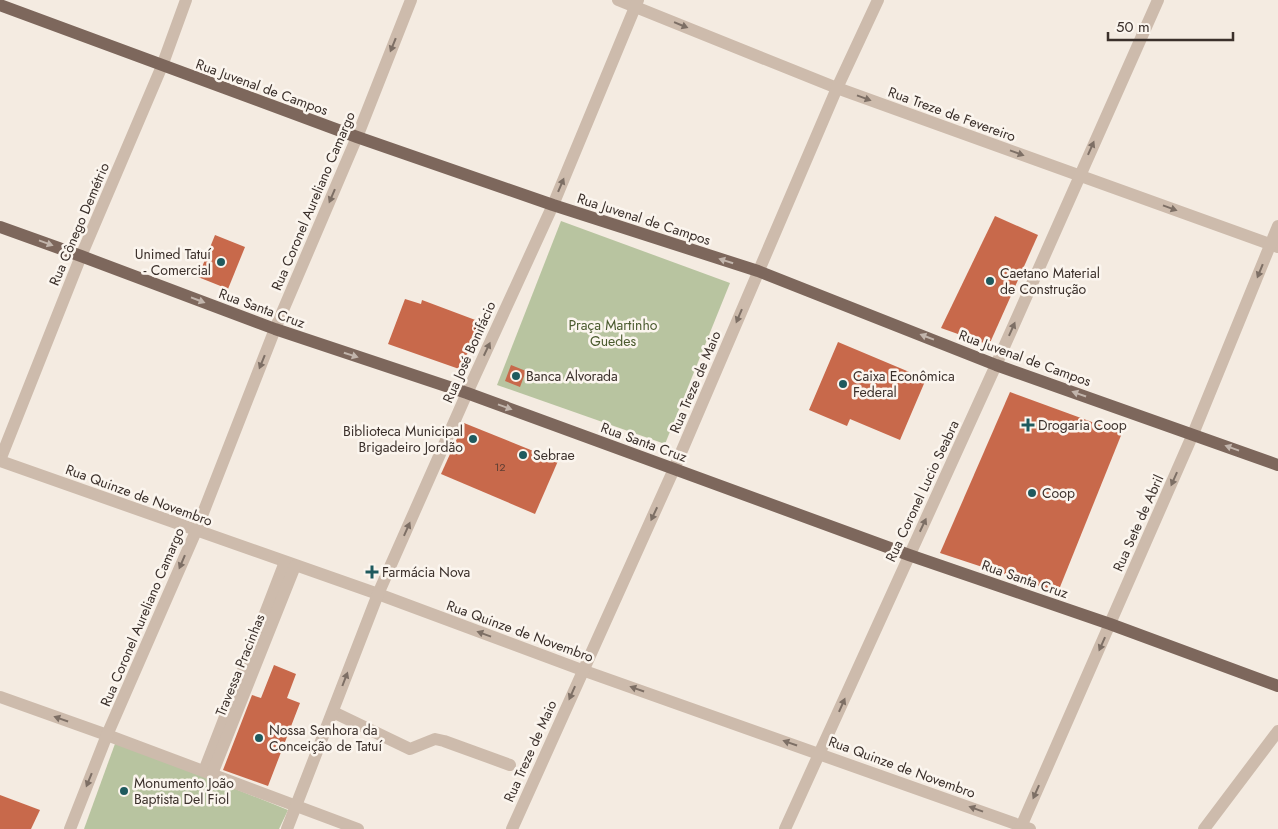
<svg xmlns="http://www.w3.org/2000/svg" width="1278" height="829" font-family="Jost,sans-serif">
<style>
.green{fill:#b8c4a0}
.building{fill:#c8694b}
.lines{fill:none;stroke-linecap:round;stroke-linejoin:round}
.minor{stroke:#cdbbac;stroke-width:12}
.major{stroke:#7d675c;stroke-width:12}
.oneway{fill:#7d6f65}
.oneway2{fill:#c2b5ac}
.poi-dot{fill:#1f5a5e;stroke:#fbf5ee;stroke-width:2}
.labels{text-anchor:middle;dominant-baseline:central;stroke-width:5;stroke-linejoin:round;paint-order:stroke}
.number-label{font-size:11px;fill:#5e3e33}
.street-label{font-size:14px;fill:#3b302b;stroke:#fbf5ee}
.poi-label{font-size:14px;fill:#3b302b;stroke:#fbf5ee;text-anchor:start}
.park-label{font-size:14px;fill:#4a5a2e;stroke:#fbf5ee}
</style>
<rect width="100%" height="100%" fill="#f4ebe1"/>
<g class="green">
<polygon points="561,221 730,283 665,444 497,385"/>
<polygon points="116,741 288,810 279,829 84,829"/>
</g>
<g class="building">
<polygon points="995,216 1038,235 989,345 941,328"/>
<polygon points="215,235 245,247 228,289 198,277"/>
<polygon points="405,299 421,304 422,300 478,321 462,370 388,344"/>
<polygon points="838,342 926,379 900,440 850,419 847,426 809,410"/>
<polygon points="511,365 526,371 520,387 505,381"/>
<polygon points="1010,392 1122,433 1058,592 940,553"/>
<polygon points="464,423 558,461 535,514 441,474"/>
<polygon points="274,665 296,674 287,698 300,703 268,786 223,770 252,695 261,698"/>
<polygon points="0,795 40,810 31,829 0,829"/>
</g>
<g class="lines">
<g class="minor">
<polyline points="618,0 837,88 1278,247"/>
<polyline points="0,460 81,256 162,66 186,0"/>
<polyline points="0,461 378,594 582,670 1030,829"/>
<polyline points="0,697 107,735 358,829"/>
<polyline points="333,712 410,749 435,739 444,741 510,765"/>
<polyline points="204,771 285,562"/>
<polyline points="212,774 295,566"/>
<polyline points="70,829 107,735 196,531 275,329 357,137 411,0"/>
<polyline points="287,829 378,594 467,393 553,205 638,0"/>
<polyline points="512,829 674,469 837,88 878,0"/>
<polyline points="785,829 996,365 1158,0"/>
<polyline points="1020,829 1193,434 1278,226"/>
<polyline points="1204,829 1278,731"/>
</g>
<g class="major">
<polyline points="0,5 357,137 553,205 758,271 996,365 1278,465"/>
<polyline points="0,227 81,256 275,329 467,393 909,555 1110,624 1278,686"/>
</g>
</g>
<defs><path id="oneway-solid" d="M-6-.8H1V-3.2L6.5 0L1 3.2V.8H-6Z" transform="scale(1.25)"/></defs>
<g class="oneway">
<use href="#oneway-solid" transform="translate(681 25) rotate(22)"/>
<use href="#oneway-solid" transform="translate(393 45) rotate(112)"/>
<use href="#oneway-solid" transform="translate(864 98) rotate(20)"/>
<use href="#oneway-solid" transform="translate(1091 148) rotate(-66)"/>
<use href="#oneway-solid" transform="translate(1017 153) rotate(20)"/>
<use href="#oneway-solid" transform="translate(561 185) rotate(-67)"/>
<use href="#oneway-solid" transform="translate(332 196) rotate(113)"/>
<use href="#oneway-solid" transform="translate(1170 208) rotate(20)"/>
<use href="#oneway-solid" transform="translate(1260 271) rotate(112)"/>
<use href="#oneway-solid" transform="translate(739 316) rotate(113)"/>
<use href="#oneway-solid" transform="translate(1012 329) rotate(-66)"/>
<use href="#oneway-solid" transform="translate(487 349) rotate(-65)"/>
<use href="#oneway-solid" transform="translate(262 362) rotate(112)"/>
<use href="#oneway-solid" transform="translate(1174 479) rotate(114)"/>
<use href="#oneway-solid" transform="translate(654 514) rotate(115)"/>
<use href="#oneway-solid" transform="translate(923 525) rotate(-65)"/>
<use href="#oneway-solid" transform="translate(407 529) rotate(-66)"/>
<use href="#oneway-solid" transform="translate(182 562) rotate(113)"/>
<use href="#oneway-solid" transform="translate(484 634) rotate(-160)"/>
<use href="#oneway-solid" transform="translate(1102 644) rotate(114)"/>
<use href="#oneway-solid" transform="translate(345 679) rotate(-69)"/>
<use href="#oneway-solid" transform="translate(637 689) rotate(-161)"/>
<use href="#oneway-solid" transform="translate(572 693) rotate(114)"/>
<use href="#oneway-solid" transform="translate(842 705) rotate(-66)"/>
<use href="#oneway-solid" transform="translate(61 719) rotate(-161)"/>
<use href="#oneway-solid" transform="translate(790 743) rotate(-161)"/>
<use href="#oneway-solid" transform="translate(89 780) rotate(112)"/>
<use href="#oneway-solid" transform="translate(1036 792) rotate(114)"/>
<use href="#oneway-solid" transform="translate(976 809) rotate(-160)"/>
</g>
<g class="oneway2">
<use href="#oneway-solid" transform="translate(46 243) rotate(20)"/>
<use href="#oneway-solid" transform="translate(726 261) rotate(-162)"/>
<use href="#oneway-solid" transform="translate(198 300) rotate(21)"/>
<use href="#oneway-solid" transform="translate(927 337) rotate(-159)"/>
<use href="#oneway-solid" transform="translate(351 355) rotate(18)"/>
<use href="#oneway-solid" transform="translate(1079 394) rotate(-161)"/>
<use href="#oneway-solid" transform="translate(505 407) rotate(20)"/>
<use href="#oneway-solid" transform="translate(1232 448) rotate(-160)"/>
</g>
<g class="poi-dot">
<circle cx="221" cy="262" r="5"/>
<circle cx="990" cy="281" r="5"/>
<circle cx="516" cy="376" r="5"/>
<circle cx="843" cy="384" r="5"/>
<path d="M1025.5 417.5h5v5h5v5h-5v5h-5v-5h-5v-5h5z"/>
<circle cx="473" cy="439" r="5"/>
<circle cx="523" cy="455" r="5"/>
<circle cx="1032" cy="493" r="5"/>
<path d="M369.5 564.5h5v5h5v5h-5v5h-5v-5h-5v-5h5z"/>
<circle cx="259" cy="738" r="5"/>
<circle cx="124" cy="791" r="5"/>
</g>
<g class="labels">
<g class="number-label">
<text x="500" y="467">12</text>
</g>
<g class="street-label">
<text transform="translate(262 87) rotate(20)">Rua Juvenal de Campos</text>
<text transform="translate(952 114) rotate(20)">Rua Treze de Fevereiro</text>
<text transform="translate(313 201) rotate(-67)">Rua Coronel Aureliano Camargo</text>
<text transform="translate(644 219) rotate(18)">Rua Juvenal de Campos</text>
<text transform="translate(79 224) rotate(-67)">Rua Cônego Demétrio</text>
<text transform="translate(262 308) rotate(20)">Rua Santa Cruz</text>
<text transform="translate(469 352) rotate(-66)">Rua José Bonifácio</text>
<text transform="translate(1025 358) rotate(20)">Rua Juvenal de Campos</text>
<text transform="translate(695 382) rotate(-67)">Rua Treze de Maio</text>
<text transform="translate(644 442) rotate(20)">Rua Santa Cruz</text>
<text transform="translate(922 491) rotate(-65)">Rua Coronel Lucio Seabra</text>
<text transform="translate(139 495) rotate(20)">Rua Quinze de Novembro</text>
<text transform="translate(1138 523) rotate(-66)">Rua Sete de Abril</text>
<text transform="translate(1025 579) rotate(19)">Rua Santa Cruz</text>
<text transform="translate(142 617) rotate(-67)">Rua Coronel Aureliano Camargo</text>
<text transform="translate(520 631) rotate(20)">Rua Quinze de Novembro</text>
<text transform="translate(240 665) rotate(-68)">Travessa Pracinhas</text>
<text transform="translate(530 751) rotate(-66)">Rua Treze de Maio</text>
<text transform="translate(902 767) rotate(20)">Rua Quinze de Novembro</text>
</g>
<g class="poi-label">
<text x="211" y="254" text-anchor="end">Unimed Tatuí<tspan x="211" dy="16">- Comercial</tspan></text>
<text x="1000" y="273">Caetano Material<tspan x="1000" dy="16">de Construção</tspan></text>
<text x="526" y="376">Banca Alvorada</text>
<text x="853" y="376">Caixa Econômica<tspan x="853" dy="16">Federal</tspan></text>
<text x="1038" y="425">Drogaria Coop</text>
<text x="463" y="431" text-anchor="end">Biblioteca Municipal<tspan x="463" dy="16">Brigadeiro Jordão</tspan></text>
<text x="533" y="455">Sebrae</text>
<text x="1042" y="493">Coop</text>
<text x="382" y="572">Farmácia Nova</text>
<text x="269" y="730">Nossa Senhora da<tspan x="269" dy="16">Conceição de Tatuí</tspan></text>
<text x="134" y="783">Monumento João<tspan x="134" dy="16">Baptista Del Fiol</tspan></text>
</g>
<g class="park-label">
<text x="613" y="325">Praça Martinho<tspan x="613" dy="16">Guedes</tspan></text>
</g>
</g>
<path d="M1108 32v8h125v-8" fill="none" stroke="#3b302b" stroke-width="2.5"/>
<text x="1116" y="32" font-size="15" fill="#3b302b" stroke="#fbf5ee" stroke-width="4" paint-order="stroke">50 m</text>
</svg>
